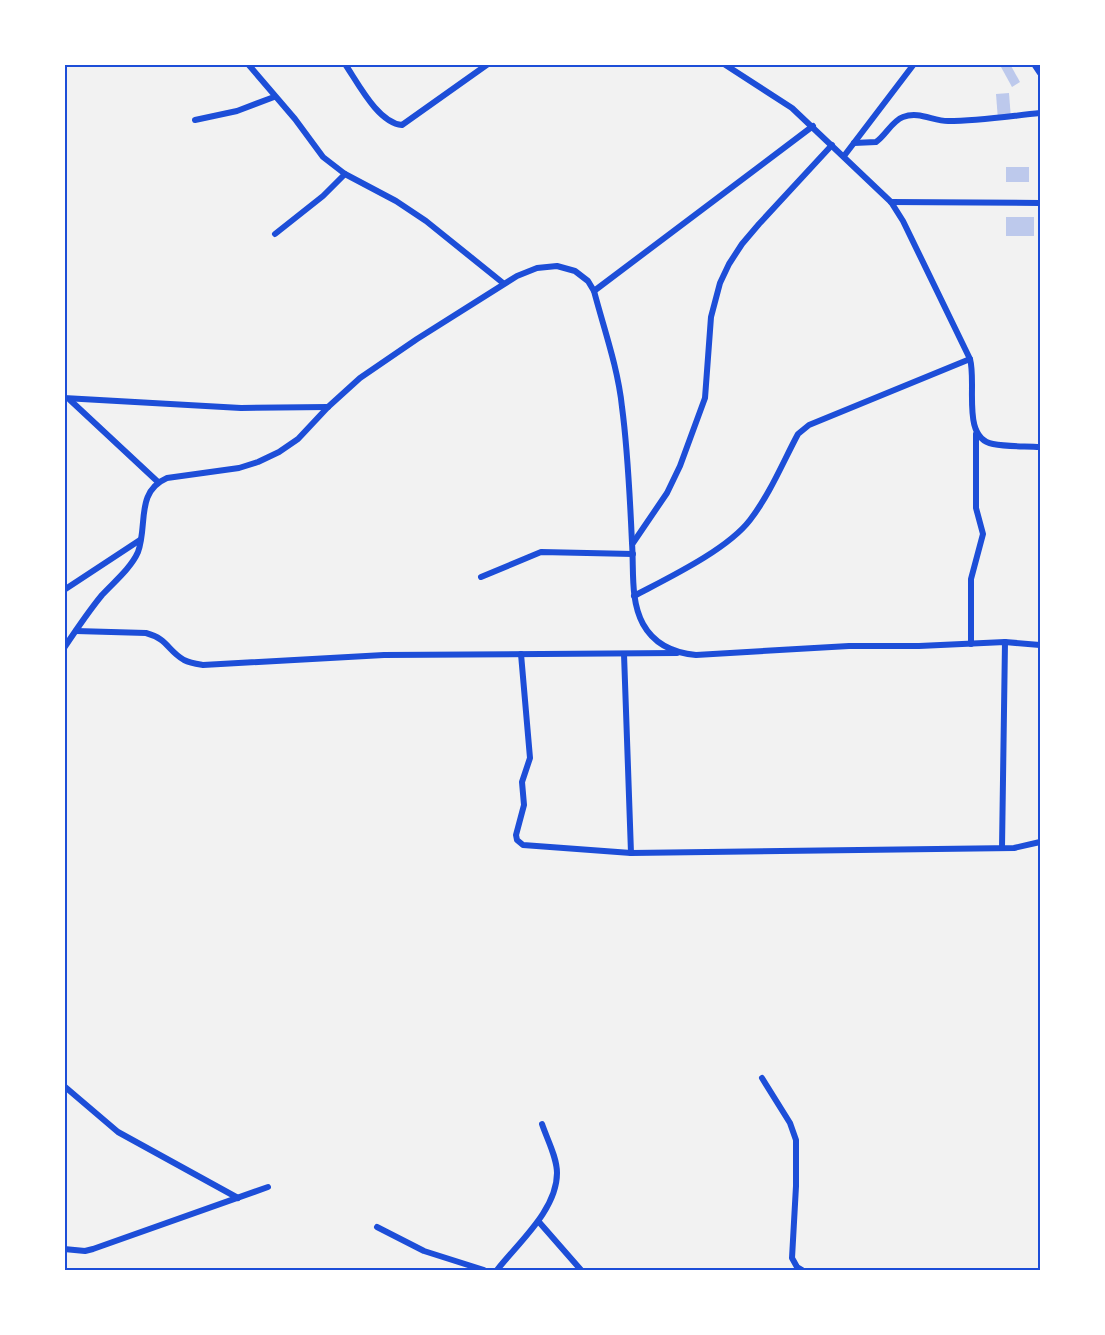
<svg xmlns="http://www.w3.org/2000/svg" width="1105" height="1335" font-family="'Sofia Sans Condensed',sans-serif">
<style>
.building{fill:#bdc9ec}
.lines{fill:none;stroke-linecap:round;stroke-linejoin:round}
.minor{stroke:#1d4ed8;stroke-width:6}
.neatline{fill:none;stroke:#1d4ed8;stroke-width:2}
</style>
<rect width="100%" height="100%" fill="#f2f2f2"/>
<g class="building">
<polygon points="1006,64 1010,64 1020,82 1012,87 1001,67"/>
<polygon points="1009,93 1011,119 998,120 996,94"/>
<rect x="1006" y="167" width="23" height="15"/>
<rect x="1006" y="217" width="28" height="19"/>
</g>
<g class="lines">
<g class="minor">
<polyline points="248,64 295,119 323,157 345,174 396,201 426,221 503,283"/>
<path d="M345 64C358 83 378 123 402 125L488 64"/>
<path d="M724 64 792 108 891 202 903 221 970 359C977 384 961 438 993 444 1008 447 1025 446 1040 447"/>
<polyline points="1034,64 1040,73"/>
<polyline points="195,120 237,111 274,97"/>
<path d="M854 143 876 142C886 135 892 121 903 117 919 111 933 121 948 121 979 121 1010 116 1040 113"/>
<polyline points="844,156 914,64"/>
<polyline points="891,202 1040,203"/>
<polyline points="275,234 323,196 345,174"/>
<polyline points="594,291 813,126"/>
<polyline points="64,398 241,408 328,407"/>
<polyline points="70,400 158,482"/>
<polyline points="633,543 667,493 680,466 705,398 711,317 720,283 729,264 742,244 759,224 832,145"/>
<polyline points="481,577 541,552 633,554"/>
<polyline points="64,590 140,540"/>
<path d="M634 596C668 578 727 550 750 520 770 494 783 462 798 434L809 425 970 359"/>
<path d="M76 631 146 633C168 639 167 650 184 660 190 663 197 664 203 665L384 655 677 653"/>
<polyline points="971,644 971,579 983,534 976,508 976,434"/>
<path d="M64 648C76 630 88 612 102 595 114 582 131 568 138 552 148 525 135 492 167 478L239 468 258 462 279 452 298 439 328 407 360 378 417 339 517 276 537 268 557 266 575 271 588 281 594 291C604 329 618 368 622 407 628 452 630 498 632 543 634 570 630 600 643 624 654 644 674 653 696 655L849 646H919L1005 642 1040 645"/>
<polyline points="521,654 530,758 522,782 524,805 516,835 517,840 523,845 631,853 1014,848 1040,842"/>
<polyline points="624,654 631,853"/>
<polyline points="1002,848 1005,642"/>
<polyline points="762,1078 790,1123 796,1140 796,1186 792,1258 797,1267 802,1270"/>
<polyline points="64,1086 118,1132 238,1198"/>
<polyline points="539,1222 581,1270"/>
<polyline points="377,1227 424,1251 484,1270"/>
<polyline points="64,1249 85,1251 93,1249 268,1187"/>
<path d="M497 1270C518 1243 557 1210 557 1173 557 1157 547 1139 542 1124"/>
</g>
</g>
<rect width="1105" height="1335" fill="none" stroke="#ffffff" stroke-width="132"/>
<rect x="66" y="66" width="973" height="1203" class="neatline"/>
</svg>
